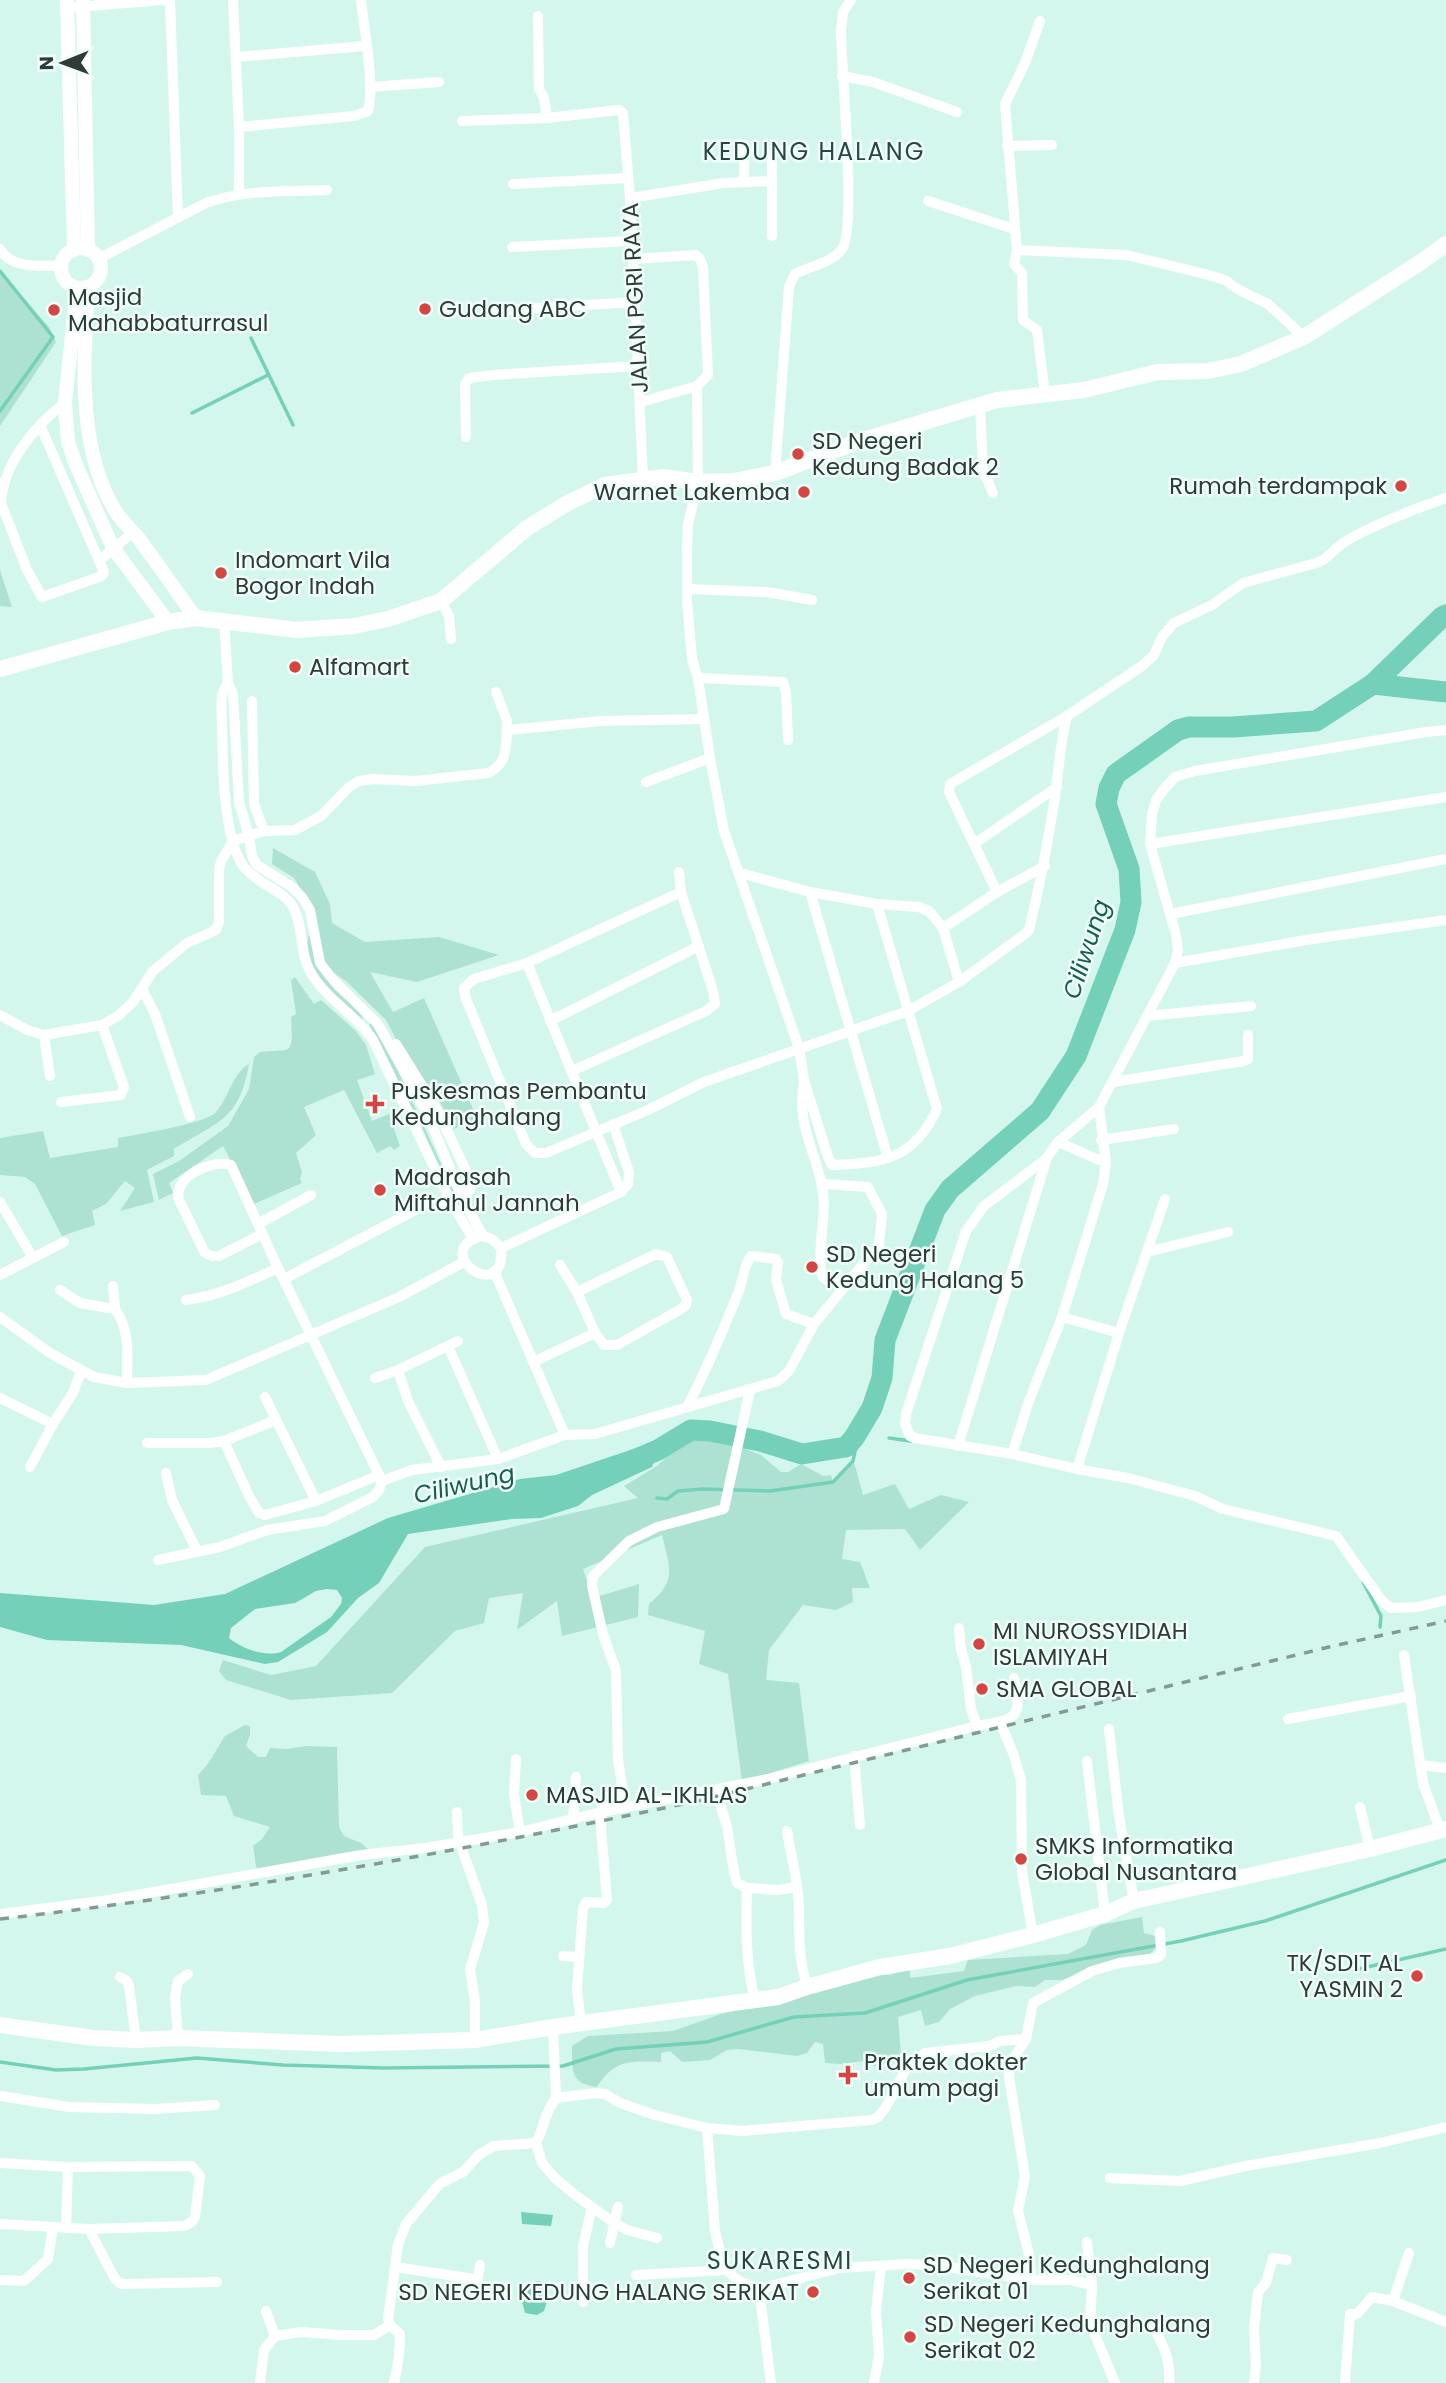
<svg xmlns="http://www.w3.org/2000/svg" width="1446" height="2383" font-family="Poppins,sans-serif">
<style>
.green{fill:#ade2d3}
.water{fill:#75d0b9;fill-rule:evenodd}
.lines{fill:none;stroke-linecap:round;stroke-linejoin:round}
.stream{stroke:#75d0b9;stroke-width:3.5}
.river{stroke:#75d0b9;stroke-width:21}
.minor{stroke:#fff;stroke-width:10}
.tertiary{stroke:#fff;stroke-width:14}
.secondary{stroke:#fff;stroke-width:16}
.rail{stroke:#839b94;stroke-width:3.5;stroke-dasharray:9 9;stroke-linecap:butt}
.poi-dot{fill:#d54642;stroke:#f1fffb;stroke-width:2.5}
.labels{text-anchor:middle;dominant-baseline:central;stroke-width:5;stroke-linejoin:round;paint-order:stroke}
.poi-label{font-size:23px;fill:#2e3b37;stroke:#f1fffb;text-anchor:start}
.street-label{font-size:23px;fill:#2e3b37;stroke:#f1fffb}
.neighbourhood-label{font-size:24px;letter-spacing:2px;fill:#294740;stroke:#f1fffb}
.water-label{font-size:24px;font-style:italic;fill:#145f50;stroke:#f1fffb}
</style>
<rect width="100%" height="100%" fill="#d4f7ed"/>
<g class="green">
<polygon points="0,271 49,327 56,342 0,426"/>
<polygon points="0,570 12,607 0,606"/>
<polygon points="273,848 315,872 330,904 332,923 365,942 439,937 499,955 417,982 370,972 393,1012 424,998 477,1118 454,1129 437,1096 431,1097 404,1054 386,1020 347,982 320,963 309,903 294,878 272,864"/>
<path d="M309 934 316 965 335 990 361 1013 363 1020C338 998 299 972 309 934Z"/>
<polygon points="295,977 314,1004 321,1000 356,1031 366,1045 375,1074 357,1080 372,1121 389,1114 400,1146 394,1150 390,1146 377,1153 344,1090 304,1107 316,1135 296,1153 302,1172 300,1179 302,1183 254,1204 223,1146 169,1183 173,1193 159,1200 153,1174 179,1161 228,1126 249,1089 254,1057 260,1052 286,1050 290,1047 292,1039 291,1017 296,1014 291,980"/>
<polygon points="369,1024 372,1024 396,1066 468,1222 465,1223 417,1117"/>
<path d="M249 1064C240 1119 218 1122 174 1149V1156L147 1170 154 1202 120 1211 135 1188 125 1181 106 1204 92 1211 95 1225 62 1236 35 1184 25 1177 0 1175V1138L43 1131 50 1158 118 1147V1138C138 1134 203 1124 215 1113 228 1100 233 1072 249 1064Z"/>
<path d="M692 1433 720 1439 761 1455 781 1472H788L801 1464 823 1476 831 1475 833 1482 854 1462 863 1495 895 1484 909 1509 941 1495 969 1502 920 1550 905 1529 846 1530 842 1559 860 1562 870 1588H852L853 1602 836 1610 803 1605 769 1650 766 1680 799 1683 809 1761 742 1782 728 1674 699 1664 705 1631 648 1615 649 1604C677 1581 670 1568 662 1535L583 1569 593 1598 639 1584 638 1617 562 1636 557 1601 517 1630 523 1593 489 1598 484 1623 455 1631 392 1693 291 1700 226 1680 219 1671 223 1660 271 1675 316 1666 425 1547 638 1498 624 1486 657 1466Z"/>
<polygon points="245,1725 250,1726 250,1735 246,1746 258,1757 266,1757 270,1748 287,1749 306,1746 337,1747 339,1827 344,1836 361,1843 369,1850 267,1873 256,1867 253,1846 262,1839 270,1827 234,1816 226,1796 201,1795 198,1775 207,1765 225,1736"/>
<path d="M1142 1917 1144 1933 1155 1936 1157 1947 1147 1957 1109 1962 1062 1980H1045L1035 1987 1016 1986 975 1996 950 2009 939 2022 925 2026 921 2010 898 2017 901 2053 893 2062 874 2066 863 2061 841 2064 825 2063 823 2044 815 2042 807 2053 797 2056 738 2049 727 2050 710 2060 682 2062 670 2051 661 2053V2062C630 2061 615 2059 597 2087 570 2084 572 2070 572 2046L588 2036 673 2031 721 2014 872 1975H890L910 1968V1978L964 1971 968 1960 1068 1954 1086 1945 1092 1930 1100 1925Z"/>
</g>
<g class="water">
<path d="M648 1444 658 1450 652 1467 592 1495 578 1506 541 1518 512 1519 408 1534 379 1583 358 1598 327 1632 278 1662 265 1664 181 1645 47 1640 0 1627V1593L154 1605 225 1594 388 1518 520 1479 556 1475ZM327 1589 337 1590 342 1598 341 1604 331 1617 281 1652C264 1657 243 1649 229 1638L231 1628 255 1609 295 1603 316 1591Z"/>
<polygon points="521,2212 553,2215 551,2226 522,2224"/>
<polygon points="536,2281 541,2281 550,2292 544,2311 537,2315 525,2313 521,2297"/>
</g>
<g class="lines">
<g class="stream">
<polyline points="0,271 53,337 0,411"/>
<polyline points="251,338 293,425"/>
<polyline points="192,413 268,375"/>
<polyline points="889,1438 911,1441"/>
<polyline points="657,1498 667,1499 678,1491 702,1489 770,1491 833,1482 853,1461 860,1428"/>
<polyline points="1363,1582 1381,1616 1380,1627"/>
<polyline points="1354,1970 1446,1949"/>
<polyline points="0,2062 56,2070 84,2069 197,2058 283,2065 384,2068 563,2066 616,2049 707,2042 794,2017 865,2013 967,1980 1181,1941 1265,1921 1446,1860"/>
</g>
<g class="river">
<polyline points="1373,684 1442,617 1446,615"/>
<polyline points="632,1461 658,1450 691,1430 710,1431 760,1441 802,1454 846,1447 854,1438 872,1408 882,1378 885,1340 935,1210 950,1189 1040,1111 1076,1056 1125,930 1131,902 1129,869 1106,804 1109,788 1116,774 1178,730 1189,727 1233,727 1316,721 1373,684 1446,692"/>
</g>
<g class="minor">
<polyline points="170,0 178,218"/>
<polyline points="233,0 239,127 239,193"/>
<polyline points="76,7 164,0"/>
<polyline points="538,16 539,89 544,98 547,118"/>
<polyline points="1040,21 1025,63 1005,104 1017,250 1014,264 1022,273 1023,320 1037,330 1045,394"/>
<polyline points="236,57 365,46"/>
<polyline points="842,76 873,82 957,112"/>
<polyline points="370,87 439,82"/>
<polyline points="462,121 547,118 619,110 623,113 630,198 643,479"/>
<path d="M239 127 354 116 368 111C375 84 364 29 361 0"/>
<polyline points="1007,146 1052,145"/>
<polyline points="744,181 745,145"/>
<polyline points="513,184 628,178"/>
<polyline points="630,198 724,183 772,181"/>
<polyline points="928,201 1014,229"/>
<polyline points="772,236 772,157"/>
<polyline points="512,247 632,241"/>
<path d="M0 249C12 270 41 265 61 266"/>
<polyline points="1017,250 1126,255 1205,274 1225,280 1239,290 1268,304 1304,337"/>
<path d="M98 259 206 203C245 189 286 192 327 190"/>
<path d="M633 259 696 255 700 259 703 268 708 375 697 386 698 482 688 524 687 550V601L692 659 698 678 710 758 724 831 799 1048 804 1080 828 1157 832 1165C884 1163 914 1159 937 1109L877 904"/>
<polyline points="486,311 635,302"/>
<polyline points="641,402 697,386"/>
<polyline points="980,404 983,470 993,493"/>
<path d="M40 425 104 572 102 576 42 597 27 570 1 503C3 464 35 425 65 403"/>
<polyline points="466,437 465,384 469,378 493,375 638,366"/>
<path d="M775 473 789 287 795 274C810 266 832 263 842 249 857 229 841 67 841 31L843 12 851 0"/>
<polyline points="100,560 133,532"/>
<polyline points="687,589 767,592 812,600"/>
<polyline points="441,601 449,616 451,639"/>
<path d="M224 620 228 683 233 694 239 802 249 836 252 856 257 865 292 887 302 897 310 910 320 963 334 981 377 1023 384 1035 428 1115 461 1196 483 1236 492 1239 501 1248C506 1308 426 1250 483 1236"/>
<polyline points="698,678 783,682 786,692 788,740"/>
<path d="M228 683C226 686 224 689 223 692 220 701 222 715 222 724 223 761 222 837 244 867 258 885 283 889 293 907 304 927 299 950 309 969 324 999 355 1013 373 1040L450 1200 473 1239"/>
<polyline points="496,692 507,721 507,730 601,721 704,719"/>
<polyline points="252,701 254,804 264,831"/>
<polyline points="1446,730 1426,732 1195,771 1175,777 1164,789 1156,800 1152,814 1150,844 1176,935 1178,950 1175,963 1099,1107 1058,1142 1046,1159 984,1206 966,1231 906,1414 905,1424 910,1436 915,1438 1012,1454 1077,1469 1128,1478 1195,1496 1223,1509 1336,1536 1382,1601 1391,1608 1418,1607 1446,1600"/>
<polyline points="646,782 710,758"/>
<polyline points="974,844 1057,787"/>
<polyline points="1150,844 1446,797"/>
<polyline points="740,873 810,892 877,904 919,907 929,911 943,928 997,892 1045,866"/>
<path d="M681 892 527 963 474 979 464 988 466 999 526 1144 535 1153H546L648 1110 704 1082 908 1011 959 982 1025 934 1029 930C1040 885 1048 842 1055 797 1059 769 1060 743 1067 716"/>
<polyline points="810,892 888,1158"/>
<path d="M997 892 949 792 950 784 1067 716 1142 666 1154 655 1162 637 1174 623 1212 605 1243 583 1320 562C1330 556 1336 547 1346 541 1377 523 1412 510 1446 498"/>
<polyline points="1171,914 1446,859"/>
<polyline points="943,928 959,982"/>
<polyline points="527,963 621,1192"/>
<polyline points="1175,963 1306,940 1446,920"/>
<polyline points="142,989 155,1014 190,1117"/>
<path d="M0 1015 27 1030 44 1035 102 1025 118 1016 133 1002 153 971 187 943 216 930 219 922V870L221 861 233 841 264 831 295 830 321 816 349 787 359 781 373 779 416 781 488 773C507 764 506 749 507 730"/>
<polyline points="1147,1016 1251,1006"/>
<polyline points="550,1021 699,946"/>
<polyline points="44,1035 50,1076"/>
<polyline points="396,1044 437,1110 471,1181 470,1190 461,1196"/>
<polyline points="572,1071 706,1011 715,1004 713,991 681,892 679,872"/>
<polyline points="1113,1082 1244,1061 1248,1059 1248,1035"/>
<polyline points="61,1102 121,1095 124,1087 102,1025"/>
<polyline points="1101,1140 1174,1129"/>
<polyline points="1058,1142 1106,1163"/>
<polyline points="823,1184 868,1187 882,1214 879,1245 846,1285"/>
<polyline points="0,1202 33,1258"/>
<polyline points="258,1224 311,1195"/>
<path d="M262 1234 219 1256H212L205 1253 179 1200C172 1177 212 1159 231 1165L278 1268 382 1481"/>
<polyline points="501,1248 621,1192 628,1184 629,1172 613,1124"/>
<polyline points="1147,1252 1228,1232"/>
<polyline points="560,1265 577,1292 595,1333"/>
<polyline points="494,1271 565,1435"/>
<polyline points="0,1275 64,1242"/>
<polyline points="284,1279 423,1206 450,1200"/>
<polyline points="113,1286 115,1309"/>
<path d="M60 1290 80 1303 115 1309C131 1331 127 1357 127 1383"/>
<path d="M186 1300C219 1296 247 1282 278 1268"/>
<polyline points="0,1317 50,1353 94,1377 127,1383 206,1380 399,1297 464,1262"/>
<polyline points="1062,1317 1119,1333 1077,1469"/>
<polyline points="1119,1333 1165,1199"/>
<polyline points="448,1346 498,1459"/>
<polyline points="533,1362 595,1333 604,1345 617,1345 681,1309 686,1305 687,1300 667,1257 656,1254 577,1292"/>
<polyline points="375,1378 398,1370"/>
<polyline points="265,1397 316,1501"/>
<polyline points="0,1398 53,1424 73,1393 81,1371"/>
<path d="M687 1407C707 1370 723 1330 739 1291 743 1280 744 1265 751 1256L776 1259 778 1262 776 1280 786 1314 814 1324"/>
<polyline points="224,1441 249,1496 259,1513 265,1515 316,1501 379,1475"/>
<polyline points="147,1443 210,1443 224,1441 276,1420"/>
<polyline points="958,1446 1046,1161"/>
<polyline points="1012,1454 1029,1401 1062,1317 1103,1184 1106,1163 1099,1107"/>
<polyline points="30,1467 53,1424"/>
<polyline points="441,1467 408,1401 398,1370 458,1341"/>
<polyline points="166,1473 172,1500 197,1551"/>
<path d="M158 1560 220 1547 267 1530 325 1521 373 1497 379 1490 382 1481 412 1470 498 1459 565 1435 595 1434 778 1381 789 1371 814 1324 846 1285C838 1282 826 1284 822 1275 817 1262 824 1221 824 1204 822 1158 795 1132 804 1082"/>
<path d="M959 1628 961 1650 966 1666 971 1709 977 1726C1016 1719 1023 1720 1014 1678"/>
<polyline points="1404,1655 1423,1783 1440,1830"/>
<polyline points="1288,1719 1411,1696"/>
<polyline points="1000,1722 1013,1753 1021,1780 1022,1872 1033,1935"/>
<polyline points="1109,1729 1119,1816 1134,1901"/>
<polyline points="854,1756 860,1825"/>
<polyline points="516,1759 514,1795 520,1832"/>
<polyline points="1087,1761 1105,1914"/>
<polyline points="1420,1765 1446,1768"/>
<path d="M718 1789C718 1803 724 1814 727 1827 731 1846 731 1865 737 1883L747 1888C746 1925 745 1966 756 2002"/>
<polyline points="1360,1807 1370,1849"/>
<polyline points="457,1812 458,1834 464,1855 482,1905 484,1923 470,1969 475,2002 475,2040"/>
<polyline points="573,1819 576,1777"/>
<path d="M787 1831C791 1857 799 1883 799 1909 799 1936 799 1960 807 1987"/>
<polyline points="747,1888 779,1890 796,1887"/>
<polyline points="0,1914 109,1900 361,1855 425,1848 520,1832 601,1812 768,1779 977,1726"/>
<polyline points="563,1956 578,1957"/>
<polyline points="120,1977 127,1981 129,1986 136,2040"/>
<polyline points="581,2023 577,1989 583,1908 586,1902 604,1903 607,1900 601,1829 602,1800 621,1795 623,1791 618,1760 616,1671 603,1634 592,1586 593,1576 629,1541 657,1527 724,1509 750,1390"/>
<path d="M553 2027 556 2098C545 2111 544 2128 536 2143L542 2163 556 2179 574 2194 613 2222 627 2230 657 2238"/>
<polyline points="178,2038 175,1997 178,1981 188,1974"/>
<polyline points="0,2096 69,2107 155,2109 215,2105"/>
<polyline points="556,2098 596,2093 605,2094 620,2103 655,2115 707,2128 742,2131 872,2120 878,2117 886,2107 907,2067 925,2053 990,2046 1000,2041 1026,2039"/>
<polyline points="707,2128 715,2231 723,2264 726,2270 739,2281 759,2289"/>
<polyline points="0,2163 68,2167 192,2166 200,2176 195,2217 192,2222 184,2226 89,2229 0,2224"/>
<polyline points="1110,2178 1180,2181 1246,2166 1380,2143 1446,2127"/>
<polyline points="66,2228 68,2167"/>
<polyline points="89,2229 115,2279 121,2284 217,2282"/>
<polyline points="1087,2242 1092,2285"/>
<polyline points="610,2243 618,2207"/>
<polyline points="395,2267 475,2279 478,2277 480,2265"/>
<polyline points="636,2275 726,2270"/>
<polyline points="0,2280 24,2281 48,2259 53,2227"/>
<polyline points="1032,2280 1029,2254 1018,2211 1025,2176 1009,2077 1011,2062 1026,2039 1033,2003 1092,1971 1119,1963 1156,1958 1161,1955 1160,1932"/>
<polyline points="759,2289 839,2268 908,2264 941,2266 1032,2280 1070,2280 1092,2285 1090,2323 1115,2383"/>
<polyline points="759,2289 771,2383"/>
<polyline points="1393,2301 1409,2253"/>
<polyline points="583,2302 583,2246 592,2207"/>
<polyline points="266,2311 275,2336"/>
<path d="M1152 2324C1163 2346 1171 2357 1169 2383"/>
<path d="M390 2325 400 2334C400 2350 398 2367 394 2383"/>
<polyline points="260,2383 264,2350 275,2336 301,2332 340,2335 374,2335 390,2325 388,2319 398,2245 406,2224 436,2188 441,2183 463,2172 479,2155 493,2146 536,2143"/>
<polyline points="874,2383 879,2356 876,2312 881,2266"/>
<polyline points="1254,2383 1256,2365 1254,2329 1258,2292 1266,2283 1273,2258 1287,2260"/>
<polyline points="1345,2383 1350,2314 1357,2314 1372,2297 1393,2301 1446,2322"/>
</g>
<g class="tertiary">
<polyline points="67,0 74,250"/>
<polyline points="83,0 88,250"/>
<circle cx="81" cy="268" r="20"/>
<path d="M88 287C84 358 76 448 116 512 122 522 133 531 140 540 159 566 177 592 196 618"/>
<polyline points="77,288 65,403 68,442 76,465 113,548 168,622"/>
</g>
<g class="secondary">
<polyline points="0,669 168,622 196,618 297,630 354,626 388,619 441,601 527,528 566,504 605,485 663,477 698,482 734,481 775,473 857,442 997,400 1084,390 1158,372 1208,371 1241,364 1304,337 1421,262 1446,244"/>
<polyline points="0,2025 93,2038 136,2040 178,2038 341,2044 475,2040 553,2027 778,1997 807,1987 880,1967 950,1956 1033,1935 1105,1914 1134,1901 1370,1849 1446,1829"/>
</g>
<path class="rail" d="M0 1919C231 1893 465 1850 693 1802L1329 1647 1446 1621"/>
</g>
<g class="poi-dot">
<circle cx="425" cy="309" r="7"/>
<circle cx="54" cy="310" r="7"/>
<circle cx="798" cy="454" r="7"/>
<circle cx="1401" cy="486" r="7"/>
<circle cx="804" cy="492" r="7"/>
<circle cx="221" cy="573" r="7"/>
<circle cx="295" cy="667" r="7"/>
<path d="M371.5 1093.5h7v7h7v7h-7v7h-7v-7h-7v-7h7z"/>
<circle cx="380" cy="1190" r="7"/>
<circle cx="812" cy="1267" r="7"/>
<circle cx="979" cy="1644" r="7"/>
<circle cx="982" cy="1689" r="7"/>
<circle cx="532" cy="1795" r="7"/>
<circle cx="1021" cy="1859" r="7"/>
<circle cx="1417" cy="1976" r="7"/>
<path d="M844.5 2064.5h7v7h7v7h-7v7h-7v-7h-7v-7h7z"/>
<circle cx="909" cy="2278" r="7"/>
<circle cx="813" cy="2292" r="7"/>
<circle cx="910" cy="2337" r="7"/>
</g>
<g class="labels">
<g class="poi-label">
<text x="68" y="297">Masjid<tspan x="68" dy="26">Mahabbaturrasul</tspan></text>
<text x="439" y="309">Gudang ABC</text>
<text x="812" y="441">SD Negeri<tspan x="812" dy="26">Kedung Badak 2</tspan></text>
<text x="1387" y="486" text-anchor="end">Rumah terdampak</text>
<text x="790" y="492" text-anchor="end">Warnet Lakemba</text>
<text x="235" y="560">Indomart Vila<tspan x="235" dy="26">Bogor Indah</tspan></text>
<text x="309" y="667">Alfamart</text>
<text x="391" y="1091">Puskesmas Pembantu<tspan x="391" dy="26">Kedunghalang</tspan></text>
<text x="394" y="1177">Madrasah<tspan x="394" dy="26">Miftahul Jannah</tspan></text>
<text x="826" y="1254">SD Negeri<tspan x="826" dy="26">Kedung Halang 5</tspan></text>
<text x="993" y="1631">MI NUROSSYIDIAH<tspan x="993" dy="26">ISLAMIYAH</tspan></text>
<text x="996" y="1689">SMA GLOBAL</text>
<text x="546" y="1795">MASJID AL-IKHLAS</text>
<text x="1035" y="1846">SMKS Informatika<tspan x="1035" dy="26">Global Nusantara</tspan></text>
<text x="1403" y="1963" text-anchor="end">TK/SDIT AL<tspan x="1403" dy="26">YASMIN 2</tspan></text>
<text x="864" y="2062">Praktek dokter<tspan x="864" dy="26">umum pagi</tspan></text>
<text x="923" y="2265">SD Negeri Kedunghalang<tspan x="923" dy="26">Serikat 01</tspan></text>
<text x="799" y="2292" text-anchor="end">SD NEGERI KEDUNG HALANG SERIKAT</text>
<text x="924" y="2324">SD Negeri Kedunghalang<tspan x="924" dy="26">Serikat 02</tspan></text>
</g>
<g class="street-label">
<text transform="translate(635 298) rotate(-93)">JALAN PGRI RAYA</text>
</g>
<g class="neighbourhood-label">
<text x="814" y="151">KEDUNG HALANG</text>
<text x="780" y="2260">SUKARESMI</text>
</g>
<g class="water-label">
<text transform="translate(1086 949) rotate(-72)">Ciliwung</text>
<text transform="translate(464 1484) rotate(-13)">Ciliwung</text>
</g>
</g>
<g transform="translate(63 63) rotate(269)" stroke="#f1fffb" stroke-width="5" paint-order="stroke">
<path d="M0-5L12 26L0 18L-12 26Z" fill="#2e3b37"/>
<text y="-10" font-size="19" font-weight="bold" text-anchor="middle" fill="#2e3b37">N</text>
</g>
</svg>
